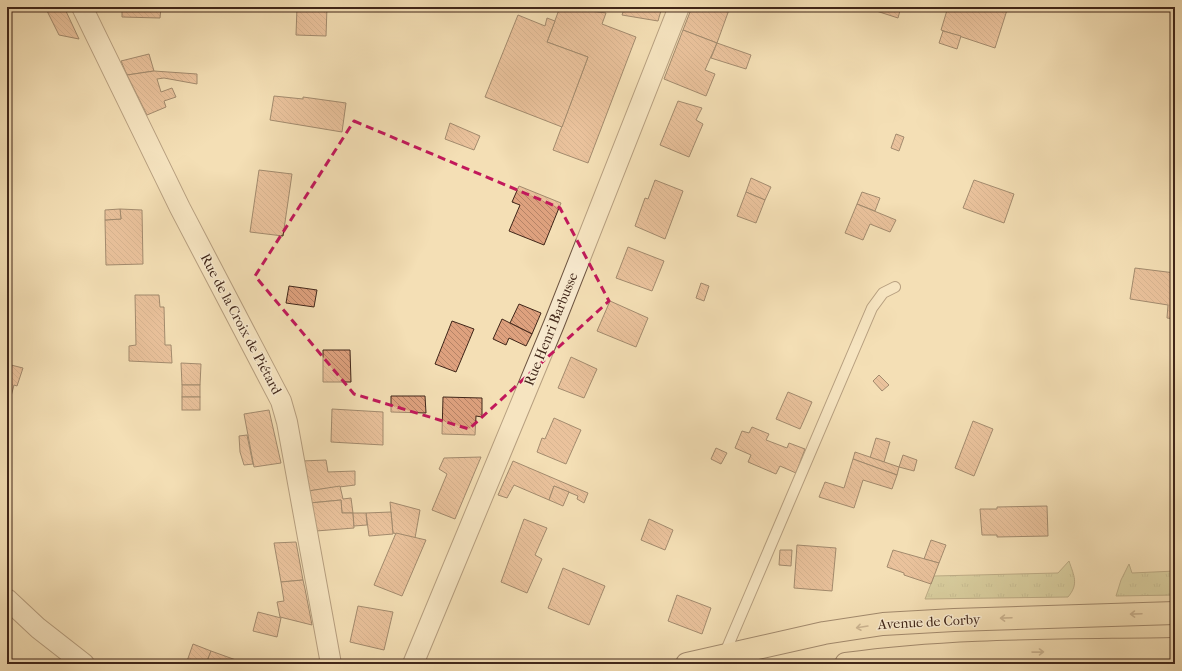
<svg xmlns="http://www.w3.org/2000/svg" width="1182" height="671" font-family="'IM FELL French Canon',serif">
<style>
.grass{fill:url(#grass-tufts);stroke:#7e7453}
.building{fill:url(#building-back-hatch);stroke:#402619}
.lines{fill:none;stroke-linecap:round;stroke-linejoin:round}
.lane-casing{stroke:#6d5440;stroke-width:12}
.street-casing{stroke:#6d5440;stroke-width:22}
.primary-casing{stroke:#402619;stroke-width:24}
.lane{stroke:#f8eacf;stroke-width:10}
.street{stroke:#f8eacf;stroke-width:20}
.primary{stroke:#f4dfb5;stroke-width:22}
.oneway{stroke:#9a8267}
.marked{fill:none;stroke:#c2185b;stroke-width:3;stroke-dasharray:8 5;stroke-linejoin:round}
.labels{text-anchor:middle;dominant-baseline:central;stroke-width:3;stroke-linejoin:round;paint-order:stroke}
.street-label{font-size:14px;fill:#402619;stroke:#f8eacf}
</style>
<defs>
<pattern id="grass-tufts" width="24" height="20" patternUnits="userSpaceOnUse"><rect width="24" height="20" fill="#bcc18d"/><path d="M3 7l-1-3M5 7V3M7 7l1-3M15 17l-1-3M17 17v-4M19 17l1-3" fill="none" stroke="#9a9d72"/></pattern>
<pattern id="building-back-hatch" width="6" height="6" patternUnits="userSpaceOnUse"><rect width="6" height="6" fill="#dea17e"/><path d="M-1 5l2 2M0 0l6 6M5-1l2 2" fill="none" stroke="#b58366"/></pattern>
</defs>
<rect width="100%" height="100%" fill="#f4dfb5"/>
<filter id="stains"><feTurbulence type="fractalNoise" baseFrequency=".005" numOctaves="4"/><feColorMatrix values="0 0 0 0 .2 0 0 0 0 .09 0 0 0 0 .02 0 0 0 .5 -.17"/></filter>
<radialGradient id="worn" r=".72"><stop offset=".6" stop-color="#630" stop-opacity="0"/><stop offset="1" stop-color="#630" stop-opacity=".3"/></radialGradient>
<g class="grass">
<path d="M1069 561C1074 576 1079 584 1068 597L925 599 934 576 1058 573Z"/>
<polygon points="1129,564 1132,573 1175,571 1175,595 1116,596 1121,580"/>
</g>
<g class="building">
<polygon points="45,7 64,7 79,39 59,35"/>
<polygon points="122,7 161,7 160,18 122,17"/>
<polygon points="297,7 327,7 326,36 296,35"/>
<polygon points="560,7 606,13 602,24 636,37 588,163 553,150 588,57 547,42"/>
<polygon points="625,7 662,7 658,21 622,15"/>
<polygon points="692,7 730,7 717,43 683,30"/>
<polygon points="864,7 901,7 898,18"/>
<polygon points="948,7 997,7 1007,10 995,48 941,30"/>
<polygon points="518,15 545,26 547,18 555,21 547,42 588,57 562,127 485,97"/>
<polygon points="683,30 717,43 705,70 715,74 706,96 664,79"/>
<polygon points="943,31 961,36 957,49 939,43"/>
<polygon points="717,43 751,55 746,69 711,58"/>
<polygon points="149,54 154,71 127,75 121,61"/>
<polygon points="154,71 197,74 197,84 164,78 157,79 161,92 172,88 176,97 164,101 166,107 147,115 127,75"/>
<polygon points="274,96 303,99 303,97 346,103 342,132 270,120"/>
<polygon points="678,101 702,108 696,120 703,124 689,157 660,145"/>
<polygon points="450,123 480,136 474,150 445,139"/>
<polygon points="896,134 904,137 899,151 891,148"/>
<polygon points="259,170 292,174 283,236 250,232"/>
<polygon points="751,178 771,187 765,200 746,192"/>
<polygon points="655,180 683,191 665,239 635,226 645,198 648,199"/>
<polygon points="974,180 1014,194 1004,223 963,208"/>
<polygon points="519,186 561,203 544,245 509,231 520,205 512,202"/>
<polygon points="746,192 765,200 756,223 737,216"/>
<polygon points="862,192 880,198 875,211 857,204"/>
<polygon points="857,204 896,220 890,232 870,224 863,240 845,233"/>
<polygon points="120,209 142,210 143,264 106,265 105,220 121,219"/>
<polygon points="120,209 121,219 105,220 105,210"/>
<polygon points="628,247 664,261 652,291 616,278"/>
<polygon points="1135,268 1175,273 1175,319 1167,318 1168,305 1130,299"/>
<polygon points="701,283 709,286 704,301 696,298"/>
<polygon points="289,286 317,290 314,307 286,303"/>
<polygon points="135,295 159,295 160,307 164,307 165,345 171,345 172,363 129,361 129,346 136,345"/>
<polygon points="610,301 648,318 636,347 597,331"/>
<polygon points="519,304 541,313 532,334 510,323"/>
<polygon points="502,319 532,334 526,346 509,338 506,345 493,339"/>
<polygon points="452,321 474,329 456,372 435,364"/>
<polygon points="323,350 350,350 351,382 323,382"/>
<polygon points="571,357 597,369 584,398 558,388"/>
<polygon points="181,363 201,364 200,385 182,385"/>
<polygon points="7,364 23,368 17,386 14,385 7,412"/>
<polygon points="879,375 889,385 882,391 873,381"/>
<rect x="182" y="385" width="18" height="12"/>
<polygon points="788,392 812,402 800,429 776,419"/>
<polygon points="391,396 425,396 426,413 391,412"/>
<rect x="182" y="397" width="18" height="13"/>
<polygon points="443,397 482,398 482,417 476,416 475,435 442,434"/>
<polygon points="332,409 383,412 383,445 331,442"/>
<polygon points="269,410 281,463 254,467 244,414"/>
<polygon points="554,418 581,430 566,464 537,452 542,438 545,439"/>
<polygon points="973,421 993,429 974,476 955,468"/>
<polygon points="752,427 769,434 766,440 787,448 789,443 805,449 796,473 780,466 776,474 748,462 751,455 735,448 742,431 749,433"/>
<polygon points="247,435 253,464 244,465 240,452 239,436"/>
<polygon points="876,438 890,442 884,462 870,458"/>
<polygon points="716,448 727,453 721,464 711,459"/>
<polygon points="855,452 899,467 897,475 853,459"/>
<polygon points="903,455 917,460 914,471 899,467"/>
<polygon points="481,457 455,519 432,510 447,474 439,469 444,458"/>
<polygon points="853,459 897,475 892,489 863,480 854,508 819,497 825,482 844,488"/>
<polygon points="326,460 328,472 355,471 355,485 308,491 302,461"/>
<polygon points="513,461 588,493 584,503 577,499 578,496 554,486 549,500 514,485 507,498 498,495"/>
<polygon points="340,486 343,499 351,498 353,513 342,513 341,500 310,503 308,491"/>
<polygon points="554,486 569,492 563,506 549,500"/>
<polygon points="1172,493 1175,493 1175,523 1171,523"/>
<polygon points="341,500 342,513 353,513 354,528 316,531 310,503"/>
<polygon points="390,502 420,510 415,538 393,533"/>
<polygon points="1047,506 1048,536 997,537 997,535 982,535 980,509 997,509 997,507"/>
<polygon points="391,512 393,534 369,536 366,513"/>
<polygon points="353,513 366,513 367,525 354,526"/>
<polygon points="524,519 547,528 535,555 542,559 527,593 501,582"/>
<polygon points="649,519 673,530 665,550 641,540"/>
<polygon points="396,533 426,540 402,596 374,585"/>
<polygon points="931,540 946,545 939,563 924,559"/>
<polygon points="296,542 303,580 281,582 274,543"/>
<polygon points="797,545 836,548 832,591 794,588"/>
<polygon points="780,550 792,550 791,566 779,565"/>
<polygon points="893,550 939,563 931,584 904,575 904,573 887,567"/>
<polygon points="563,568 605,586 589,625 548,608"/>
<polygon points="303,580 305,589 312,625 280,617 277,602 284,601 281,582"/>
<polygon points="677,595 711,608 702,634 668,621"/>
<polygon points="358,606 393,612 384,650 350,642"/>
<polygon points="258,612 281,618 277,637 253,631"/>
<polygon points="193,644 211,651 206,664 186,664"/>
<polygon points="211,651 247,664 206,664"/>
</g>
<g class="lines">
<defs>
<polyline id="lane" points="724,655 872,308 883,293 895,287"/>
<g id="street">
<polyline points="82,7 180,208 281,401 287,422 331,664"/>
<polyline points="7,599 38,628 84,664"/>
<polyline points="413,664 554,324 679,7"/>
</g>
<g id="primary">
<polyline points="687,664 824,633 883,624 954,620 1175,613"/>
<path d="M846 664C955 649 1065 651 1175 649"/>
</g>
</defs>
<use href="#lane" class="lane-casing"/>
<use href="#street" class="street-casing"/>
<use href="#primary" class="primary-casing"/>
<use href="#lane" class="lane"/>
<use href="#street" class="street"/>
<use href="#primary" class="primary"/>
</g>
<defs><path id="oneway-shaft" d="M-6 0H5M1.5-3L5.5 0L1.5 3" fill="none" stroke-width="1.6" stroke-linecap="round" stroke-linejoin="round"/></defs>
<g class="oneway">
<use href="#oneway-shaft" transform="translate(1136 614) rotate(178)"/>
<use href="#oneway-shaft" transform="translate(1006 618) rotate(178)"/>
<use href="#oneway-shaft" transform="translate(862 627) rotate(171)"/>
<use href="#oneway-shaft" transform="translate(1038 652) rotate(-1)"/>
</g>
<path d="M0 0H1182V671H0ZM354 121 560 208 609 301 469 429 354 394 255 276Z" fill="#f4dfb5" fill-opacity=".55" fill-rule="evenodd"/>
<path class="marked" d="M354 121 560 208 609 301 469 429 354 394 255 276Z"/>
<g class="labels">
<g class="street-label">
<text transform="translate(241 324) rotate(62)">Rue de la Croix de Piétard</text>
<text transform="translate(551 329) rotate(-68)">Rue Henri Barbusse</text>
<text transform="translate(929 622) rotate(-3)">Avenue de Corby</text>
</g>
</g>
<rect width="1182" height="671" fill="none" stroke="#f4dfb5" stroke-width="24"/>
<rect x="8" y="8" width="1166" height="655" fill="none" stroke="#402619" stroke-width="2"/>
<rect x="12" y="12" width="1158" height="647" fill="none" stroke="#402619"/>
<rect width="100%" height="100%" filter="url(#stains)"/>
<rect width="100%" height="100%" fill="url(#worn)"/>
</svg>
